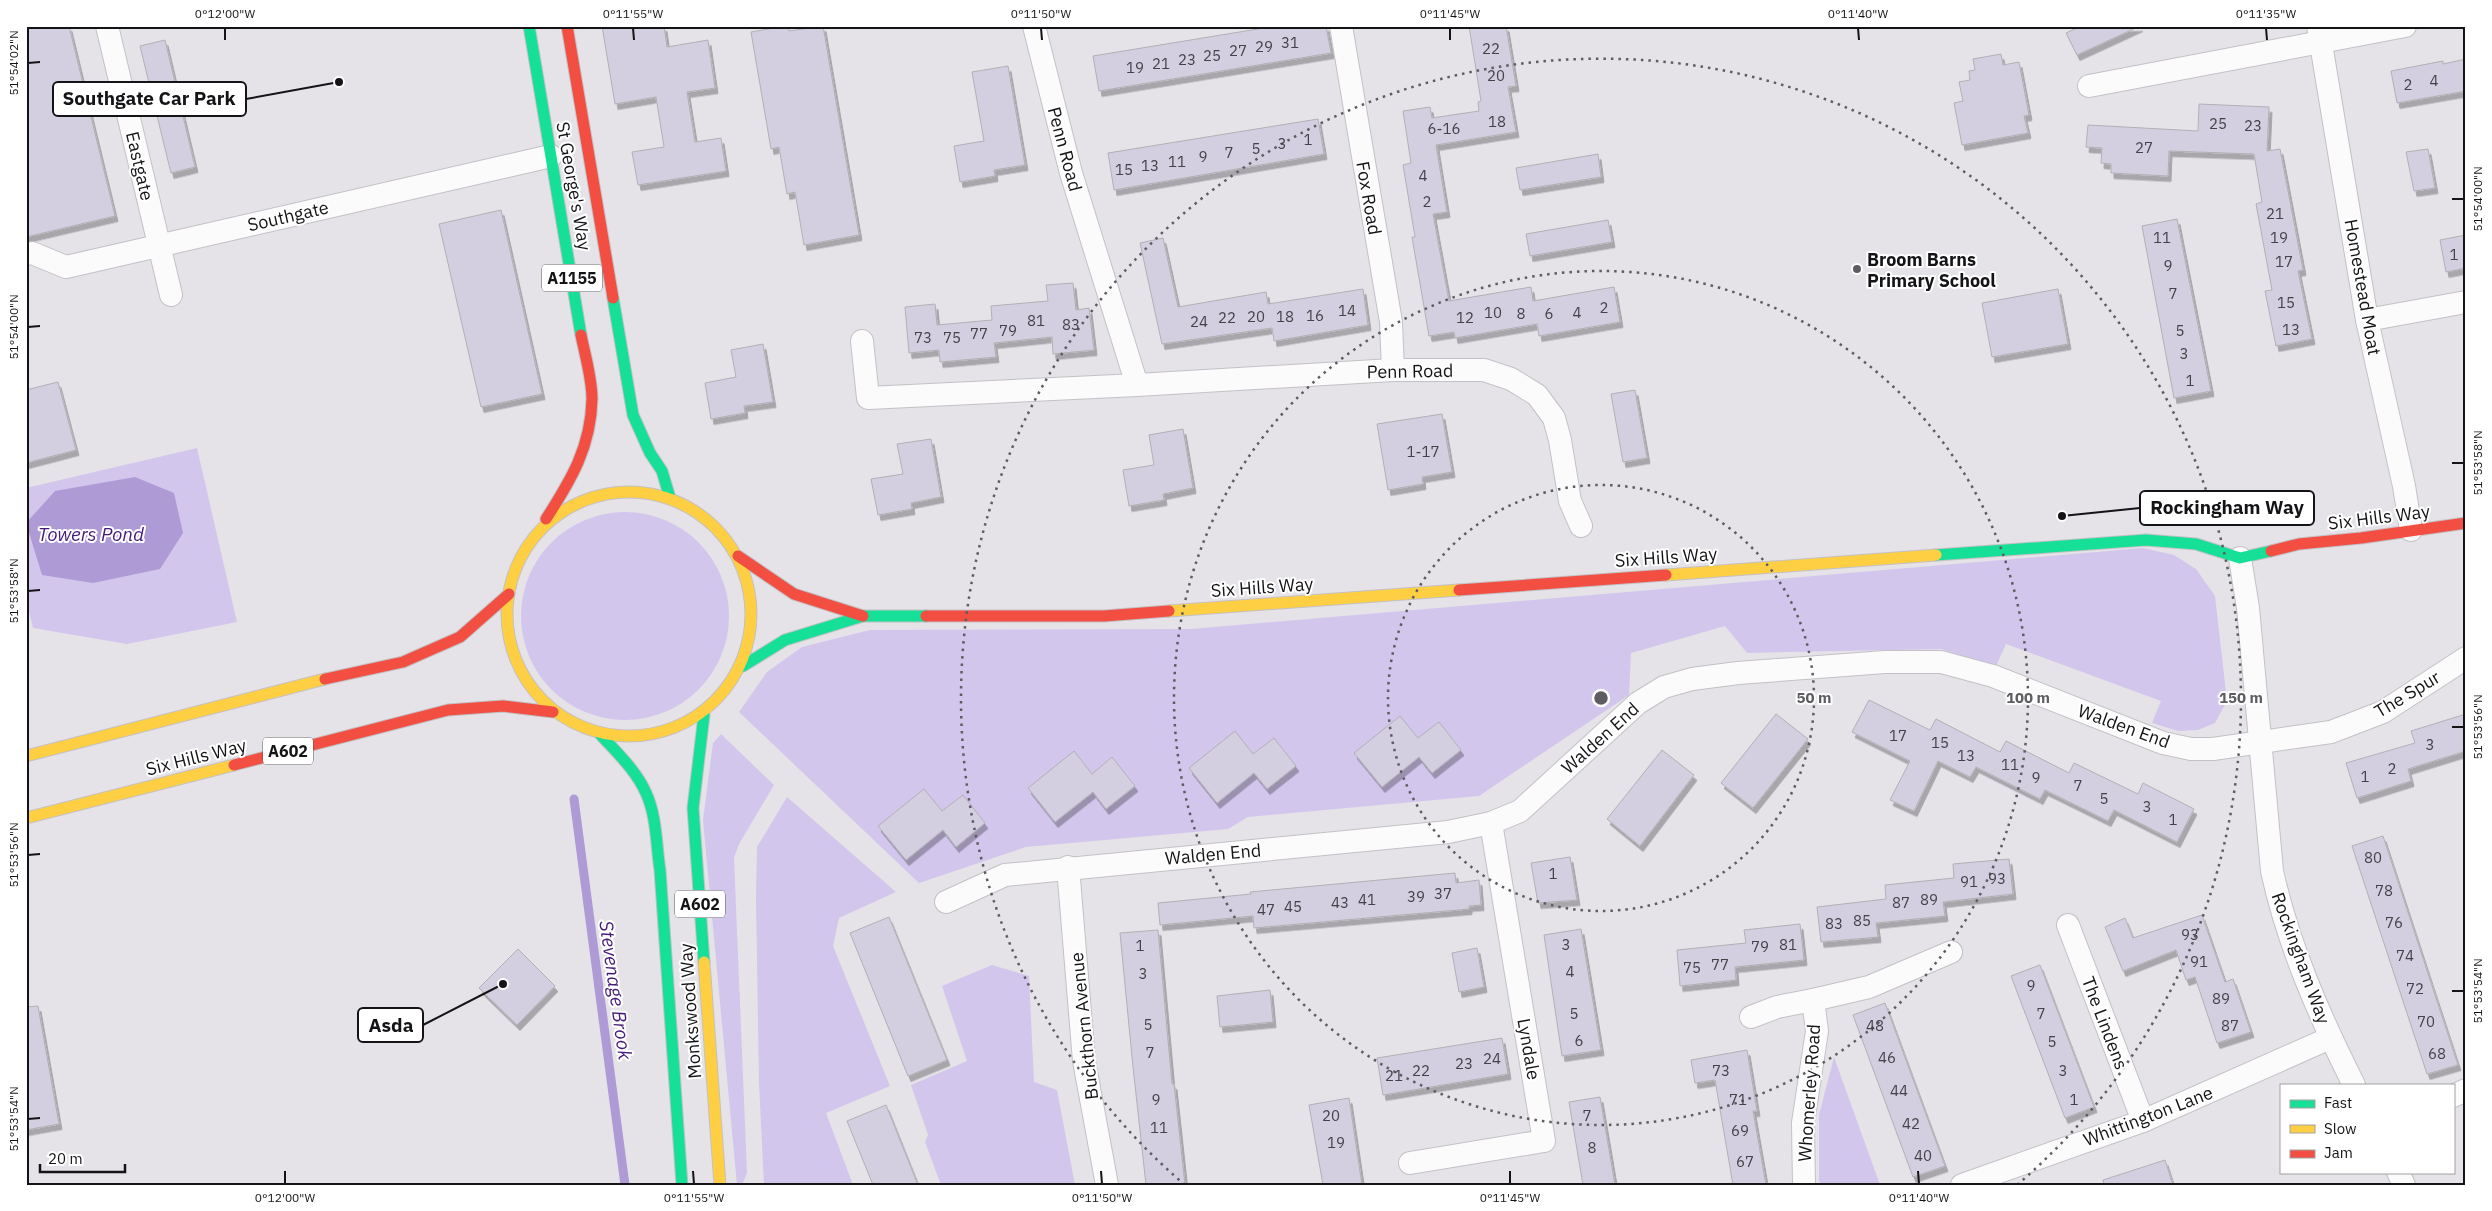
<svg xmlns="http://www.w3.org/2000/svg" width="2492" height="1211" font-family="'IBM Plex Sans',sans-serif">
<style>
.green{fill:#d2c6ed}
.water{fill:#ae9bd5}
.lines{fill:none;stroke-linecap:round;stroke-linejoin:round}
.stream{stroke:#ae9bd5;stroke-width:9}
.building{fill:#d4cee1;stroke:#b1b0b4;filter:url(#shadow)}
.street-casing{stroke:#c3c1c5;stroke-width:24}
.fast-casing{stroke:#c3c1c5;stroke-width:13}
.slow-casing{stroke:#c3c1c5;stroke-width:13}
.jam-casing{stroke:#c3c1c5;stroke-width:13}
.street{stroke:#fbfbfc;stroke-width:22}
.fast{stroke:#16e098;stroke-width:11}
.slow{stroke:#ffcf43;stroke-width:11}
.jam{stroke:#f24e42;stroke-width:11}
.ticks{fill:none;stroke:#141316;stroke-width:2}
.ring{fill:none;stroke:#5d5c60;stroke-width:2.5;stroke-dasharray:2.5 5}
.poi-dot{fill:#5d5c60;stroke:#fff;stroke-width:2}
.labels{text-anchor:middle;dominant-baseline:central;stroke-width:4;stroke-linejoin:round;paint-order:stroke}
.number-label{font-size:15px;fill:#444249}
.shield{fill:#fff;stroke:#5a5a5c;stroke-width:1}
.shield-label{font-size:16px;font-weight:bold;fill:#141316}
.street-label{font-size:18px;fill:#141316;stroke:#fff}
.poi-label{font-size:18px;font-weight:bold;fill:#141316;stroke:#fff;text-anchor:start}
.water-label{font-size:19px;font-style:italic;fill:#44197a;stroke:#fff}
.centre{fill:#5d5c60;stroke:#fff;stroke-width:2.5}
.ring-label{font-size:15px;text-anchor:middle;font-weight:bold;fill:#5d5c60;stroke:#fff;stroke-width:4;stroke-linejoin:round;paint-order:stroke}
.leader{fill:none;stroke:#141316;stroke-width:2}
.callout-dot{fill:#141316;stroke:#fff;stroke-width:2}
.callout{fill:#fff;stroke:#141316;stroke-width:2}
.callout-label{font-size:19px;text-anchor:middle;font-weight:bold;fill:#141316}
.neatline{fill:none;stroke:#141316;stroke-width:2}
.ticks-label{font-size:12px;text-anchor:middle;fill:#141316}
</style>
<defs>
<filter id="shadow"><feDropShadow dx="3" dy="5.5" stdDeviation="0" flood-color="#0004"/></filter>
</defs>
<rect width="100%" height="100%" fill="#e5e3e8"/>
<g class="green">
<polygon points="197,448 237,622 127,644 33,628 26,600 26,488"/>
<circle cx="625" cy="616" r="104"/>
<polygon points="2143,548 2174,555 2196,569 2215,596 2227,701 2215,723 2198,730 2178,731 2152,723 2161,701 2006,644 1996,666 1941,649 1747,653 1725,626 1631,653 1629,695 1479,796 1248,817 1228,829 1026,847 919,883 739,712 767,672 802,647 870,630 1191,629"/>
<polygon points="721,734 774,785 739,844 734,858 747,1173 742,1185 737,1185 703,820 713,743"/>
<polygon points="787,797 896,892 839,918 833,946 890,1086 826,1113 853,1185 764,1185 759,1083 756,899 757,847"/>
<polygon points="992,965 1029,976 1034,1082 1057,1090 1075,1185 941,1185 925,1142 928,1135 911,1085 967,1061 942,986"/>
<polygon points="1834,1057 1880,1185 1821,1185 1819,1181 1819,1115"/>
</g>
<polygon class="water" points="135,477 174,493 183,533 160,569 93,583 42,575 26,523 55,491"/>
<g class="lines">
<polyline class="stream" points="574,799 625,1185"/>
</g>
<g class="building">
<polygon points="26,26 69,26 115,216 26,237"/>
<polygon points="602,26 664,26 667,47 708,40 715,88 687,92 695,142 721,138 726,171 638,185 632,152 664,147 656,97 615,104"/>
<polygon points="785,26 788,26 789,31 823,26 859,235 804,245 795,192 787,194 779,147 771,149 751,32"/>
<polygon points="1276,26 1326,26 1331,53 1099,91 1093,56"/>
<polygon points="1469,26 1506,26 1516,86 1508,87 1516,132 1436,145 1447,212 1433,214 1449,301 1531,287 1533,301 1614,287 1620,322 1539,336 1537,324 1455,338 1454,332 1429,336 1412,237 1415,237 1403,165 1411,163 1403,111 1430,107 1432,118 1479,111 1478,102 1481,101"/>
<polygon points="2081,26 2140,26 2077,55 2066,33"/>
<polygon points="165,40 195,167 171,173 140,46"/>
<polygon points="2001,54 2003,65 2019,62 2029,115 2024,116 2028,133 1962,145 1954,103 1963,101 1959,82 1970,80 1969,71 1975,70 1973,59"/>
<polygon points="2466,59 2466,91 2397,103 2391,71 2443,61 2443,64"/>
<polygon points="1008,66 1025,165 994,170 995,176 960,182 954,146 984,141 972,72"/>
<polygon points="2199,104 2269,107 2267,151 2280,149 2303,270 2298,271 2312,339 2276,346 2265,291 2272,290 2256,204 2262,202 2254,154 2169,151 2168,176 2111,173 2111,164 2101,163 2102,148 2086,147 2088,125 2198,131"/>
<polygon points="1318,119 1324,154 1114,190 1108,153"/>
<polygon points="2428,149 2435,188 2414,191 2406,152"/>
<polygon points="1598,154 1601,177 1520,190 1516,168"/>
<polygon points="501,210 542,394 481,407 439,224"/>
<polygon points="2177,219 2211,391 2174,398 2142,226"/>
<polygon points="1608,220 1612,242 1530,256 1526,234"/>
<polygon points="2466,235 2466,268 2446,272 2440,240"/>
<polygon points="1163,238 1178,307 1266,292 1268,304 1363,289 1368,325 1274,341 1272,328 1162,344 1140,243"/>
<polygon points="1073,283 1076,310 1089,308 1094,350 1053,354 1052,337 994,343 996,357 940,362 939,350 909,353 905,307 935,304 937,325 992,320 991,306 1048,301 1046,285"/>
<polygon points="2058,289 2068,344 1992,357 1982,303"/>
<polygon points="763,344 773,402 744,406 745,413 711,419 705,383 736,377 731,350"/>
<polygon points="58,382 76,450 26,463 26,390"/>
<polygon points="1635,390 1647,458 1623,462 1611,394"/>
<polygon points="1442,414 1452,472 1422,477 1423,484 1388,490 1377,424"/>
<polygon points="1183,429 1193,488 1163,494 1164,500 1129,506 1123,470 1154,465 1149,435"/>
<polygon points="931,439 941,497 911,503 912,509 878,515 871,479 903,474 897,444"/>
<polygon points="1869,700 1930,730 1936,719 2000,752 2006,741 2069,773 2074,763 2138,794 2143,783 2194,809 2177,842 2114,810 2108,821 2045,790 2040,799 1976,767 1970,777 1938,761 1914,811 1890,800 1910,761 1852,732"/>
<polygon points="1776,714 1808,739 1753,808 1721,783"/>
<polygon points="2466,714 2466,751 2408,769 2411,781 2357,798 2346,763 2415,743 2411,731"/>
<polygon points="1400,716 1418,738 1439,722 1461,750 1432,773 1419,757 1382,787 1354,753"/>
<polygon points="1235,731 1253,754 1274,738 1296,766 1267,789 1254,773 1217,803 1189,768"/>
<polygon points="1662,750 1694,775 1640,846 1607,819"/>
<polygon points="1074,751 1092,774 1112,757 1135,786 1106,809 1093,792 1055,822 1028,788"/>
<polygon points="924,789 942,811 963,795 985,823 956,847 943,830 906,860 878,826"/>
<polygon points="2383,836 2458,1065 2427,1074 2352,846"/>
<polygon points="1570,857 1577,900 1538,903 1531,863"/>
<polygon points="2009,859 2013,894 1943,902 1945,916 1876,923 1878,937 1821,942 1817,907 1886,899 1885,885 1954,878 1953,864"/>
<polygon points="1455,873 1456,883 1479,880 1481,905 1469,906 1469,909 1254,928 1253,916 1160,925 1158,903 1251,894 1250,892"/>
<polygon points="2202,915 2225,982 2233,979 2251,1032 2217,1043 2195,977 2186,980 2176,950 2123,971 2105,927 2125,918 2133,938"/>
<polygon points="889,917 947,1060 908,1076 850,933"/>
<polygon points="1800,924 1804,960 1735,967 1736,980 1680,986 1677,950 1746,943 1744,930"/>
<polygon points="1581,929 1601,1050 1562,1056 1544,935"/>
<polygon points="1158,930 1172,1084 1174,1084 1185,1185 1146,1185 1133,1067 1120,933"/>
<polygon points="1477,948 1484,987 1459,992 1452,953"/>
<polygon points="518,949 555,986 517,1025 479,988"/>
<polygon points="2040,965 2094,1107 2065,1118 2011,976"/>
<polygon points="1270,990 1273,1022 1220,1027 1217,996"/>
<polygon points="1885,1003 1945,1166 1913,1177 1853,1015"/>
<polygon points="38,1006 59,1124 26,1130 26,1007"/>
<polygon points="1502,1038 1508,1074 1383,1095 1377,1058"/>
<polygon points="1747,1050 1757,1111 1753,1111 1766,1185 1733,1185 1715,1080 1695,1083 1691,1060"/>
<polygon points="1600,1097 1615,1185 1583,1185 1569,1102"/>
<polygon points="1349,1098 1362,1185 1323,1185 1309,1105"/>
<polygon points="886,1105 918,1185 873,1185 847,1121"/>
<polygon points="2165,1160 2173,1185 2104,1185 2103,1180"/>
</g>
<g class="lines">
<defs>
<g id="street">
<polyline points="107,26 171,295"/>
<polyline points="1034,26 1071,173 1137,385 1393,370 1484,370 1511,379 1537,395 1554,418 1560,440 1570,501 1581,526"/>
<polyline points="1341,26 1391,322 1393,370"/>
<polyline points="2318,26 2367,320 2404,486 2411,530"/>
<polyline points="2089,86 2405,26"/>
<polyline points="26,254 32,253 66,267 551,156"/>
<polyline points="2367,320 2466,302"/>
<polyline points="862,341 868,398 1137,385"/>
<path d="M2240 558 2248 608 2272 871C2288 945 2320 1017 2354 1085"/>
<polyline points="1068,867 1084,1061 1107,1185"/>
<polyline points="946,902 1005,875 1448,832 1491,823 1520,811 1638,703 1664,687 1692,679 1738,673 1885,662 1941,662 1993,676 2163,743 2191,749 2213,749 2331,732 2383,712 2466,658"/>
<polyline points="2068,925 2143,1121"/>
<polyline points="1751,1017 1777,1007 1813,1000"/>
<polyline points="2453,1096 2466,1090"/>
<polyline points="1410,1163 1544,1141 1491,823"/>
<polyline points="2398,1172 2404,1185"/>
<polyline points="1804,1185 1803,1123 1817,1031 1813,1000 1869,987 1951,952"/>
<polyline points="1962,1185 2143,1121 2330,1038"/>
</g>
<g id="fast">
<polyline points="529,26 581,335"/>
<polyline points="613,298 633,415 650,453 662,471 670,498"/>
<polyline points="1936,555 2146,540 2196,544 2240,558 2271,551"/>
<polyline points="743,666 785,640 863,616 926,616"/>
<polyline points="704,715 693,808 704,962"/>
<path d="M600 734C616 752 636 770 646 793 657 817 656 845 660 870L682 1185"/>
</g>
<g id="slow">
<circle cx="629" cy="614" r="122"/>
<polyline points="1666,575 1936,555"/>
<polyline points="1169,611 1459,590"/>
<polyline points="26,756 325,679"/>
<polyline points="26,818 234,765"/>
<polyline points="704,962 720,1185"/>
</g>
<g id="jam">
<polyline points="567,26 613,298"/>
<path d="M546 519C571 480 591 447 592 399 592 378 585 355 581 335"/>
<polyline points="2271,551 2299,544 2361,538 2466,523"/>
<polyline points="738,556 794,594 863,616"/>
<polyline points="1459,590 1666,575"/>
<polyline points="926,616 1104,616 1169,611"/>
<polyline points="325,679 403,662 460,637 509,594"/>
<polyline points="234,765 448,710 503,706 553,712"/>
</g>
</defs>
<use href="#street" class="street-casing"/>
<use href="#fast" class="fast-casing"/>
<use href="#slow" class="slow-casing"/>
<use href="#jam" class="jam-casing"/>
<use href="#street" class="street"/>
<use href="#fast" class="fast"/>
<use href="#slow" class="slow"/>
<use href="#jam" class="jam"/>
</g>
<path class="ticks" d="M225 28V40M633 28 634 40M1041 28 1042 40M1450 28V40M1858 28 1859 40M2266 28 2267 40M28 63 40 62M2452 199H2464M28 327 40 326M2452 463H2464M28 591 40 590M2452 727H2464M28 855 40 854M2452 991H2464M28 1119 40 1118M285 1171V1184M693 1171 694 1184M1101 1171 1102 1184M1510 1171V1184M1918 1171 1919 1184"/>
<g class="ring">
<circle cx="1601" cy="698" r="213"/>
<circle cx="1601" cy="698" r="427"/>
<path d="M1185 1185A640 640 0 1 1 2017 1185"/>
</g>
<circle class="poi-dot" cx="1857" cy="269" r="5"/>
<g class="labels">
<g class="number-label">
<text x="1290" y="42">31</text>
<text x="1264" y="46">29</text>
<text x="1491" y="48">22</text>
<text x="1238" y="50">27</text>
<text x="1212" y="55">25</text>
<text x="1187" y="59">23</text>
<text x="1161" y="63">21</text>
<text x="1135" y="67">19</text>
<text x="1496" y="75">20</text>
<text x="2434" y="80">4</text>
<text x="2408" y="84">2</text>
<text x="1497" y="121">18</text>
<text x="2218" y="123">25</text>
<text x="2253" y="125">23</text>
<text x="1444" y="128">6-16</text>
<text x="1308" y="139">1</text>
<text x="1282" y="143">3</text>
<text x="2144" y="147">27</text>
<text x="1256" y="148">5</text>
<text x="1229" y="152">7</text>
<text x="1203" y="156">9</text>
<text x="1177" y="161">11</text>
<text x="1150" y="165">13</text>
<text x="1124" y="169">15</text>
<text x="1423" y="175">4</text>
<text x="1427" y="201">2</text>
<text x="2275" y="213">21</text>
<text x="2162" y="237">11</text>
<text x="2279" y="237">19</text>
<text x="2454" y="254">1</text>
<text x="2284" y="261">17</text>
<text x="2168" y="265">9</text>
<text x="2173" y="293">7</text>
<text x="2286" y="302">15</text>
<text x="1604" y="307">2</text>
<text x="1347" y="310">14</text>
<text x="1493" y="312">10</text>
<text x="1577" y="312">4</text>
<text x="1521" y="313">8</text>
<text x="1549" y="313">6</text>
<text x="1315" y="315">16</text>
<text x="1256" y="316">20</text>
<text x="1285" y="316">18</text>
<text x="1227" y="317">22</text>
<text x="1465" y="317">12</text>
<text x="1036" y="320">81</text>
<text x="1199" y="321">24</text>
<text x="1071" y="324">83</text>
<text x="2291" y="329">13</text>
<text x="1008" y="330">79</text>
<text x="2180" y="330">5</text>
<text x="979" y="333">77</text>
<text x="923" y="337">73</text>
<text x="952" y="337">75</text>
<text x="2184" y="353">3</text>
<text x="2190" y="380">1</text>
<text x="1423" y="451">1-17</text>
<text x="1898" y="735">17</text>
<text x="1940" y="742">15</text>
<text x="2430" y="744">3</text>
<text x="1966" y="755">13</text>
<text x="2010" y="764">11</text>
<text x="2392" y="768">2</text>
<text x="2365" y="776">1</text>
<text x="2036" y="777">9</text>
<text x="2078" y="785">7</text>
<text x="2104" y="798">5</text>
<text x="2147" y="806">3</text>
<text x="2173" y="819">1</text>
<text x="2373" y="857">80</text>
<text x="1553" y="873">1</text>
<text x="1997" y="878">93</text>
<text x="1969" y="881">91</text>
<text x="2384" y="890">78</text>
<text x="1443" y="893">37</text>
<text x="1416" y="896">39</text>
<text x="1367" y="899">41</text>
<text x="1929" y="899">89</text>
<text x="1340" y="902">43</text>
<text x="1901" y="902">87</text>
<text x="1293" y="906">45</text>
<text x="1266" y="909">47</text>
<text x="1862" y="920">85</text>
<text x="2394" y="922">76</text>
<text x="1834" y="923">83</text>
<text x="2190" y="934">93</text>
<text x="1566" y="944">3</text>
<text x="1788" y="944">81</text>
<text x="1140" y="945">1</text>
<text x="1760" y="946">79</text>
<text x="2405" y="955">74</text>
<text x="2199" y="961">91</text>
<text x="1720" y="964">77</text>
<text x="1692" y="967">75</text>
<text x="1570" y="971">4</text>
<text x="1143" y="973">3</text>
<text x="2031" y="985">9</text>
<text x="2415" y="988">72</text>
<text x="2221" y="998">89</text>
<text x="1574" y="1013">5</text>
<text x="2041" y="1013">7</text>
<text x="2426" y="1021">70</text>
<text x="1148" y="1024">5</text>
<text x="1875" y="1025">48</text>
<text x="2230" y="1025">87</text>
<text x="1579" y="1040">6</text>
<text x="2052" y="1041">5</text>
<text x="1150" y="1052">7</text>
<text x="2437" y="1053">68</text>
<text x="1887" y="1057">46</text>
<text x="1492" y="1058">24</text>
<text x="1464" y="1063">23</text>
<text x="1421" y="1070">22</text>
<text x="1721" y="1070">73</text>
<text x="2063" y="1070">3</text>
<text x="1394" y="1075">21</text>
<text x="1899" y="1090">44</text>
<text x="1156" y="1099">9</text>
<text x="1738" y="1099">71</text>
<text x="2074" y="1099">1</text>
<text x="1331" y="1115">20</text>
<text x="1587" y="1115">7</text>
<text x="1911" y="1123">42</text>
<text x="1159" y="1127">11</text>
<text x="1740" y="1130">69</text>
<text x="1336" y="1142">19</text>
<text x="1592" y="1147">8</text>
<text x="1923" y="1155">40</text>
<text x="1745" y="1161">67</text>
</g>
<g class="shield">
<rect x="542" y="264.5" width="60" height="27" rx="4"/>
<rect x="263" y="737.5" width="50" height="27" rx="4"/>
<rect x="675" y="890.5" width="50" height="27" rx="4"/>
</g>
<g class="shield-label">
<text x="572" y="278">A1155</text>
<text x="288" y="751">A602</text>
<text x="700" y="904">A602</text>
</g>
<g class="street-label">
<text transform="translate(1065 149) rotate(75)">Penn Road</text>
<text transform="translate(140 166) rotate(77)">Eastgate</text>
<text transform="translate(574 186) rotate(80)">St George's Way</text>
<text transform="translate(1369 198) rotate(80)">Fox Road</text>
<text transform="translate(288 216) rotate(-13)">Southgate</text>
<text transform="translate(2363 287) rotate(80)">Homestead Moat</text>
<text transform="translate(1410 371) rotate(-1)">Penn Road</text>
<text transform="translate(2379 517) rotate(-7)">Six Hills Way</text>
<text transform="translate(1666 557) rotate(-4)">Six Hills Way</text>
<text transform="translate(1262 587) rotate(-4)">Six Hills Way</text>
<text transform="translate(2407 694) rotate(-31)">The Spur</text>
<text transform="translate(2124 726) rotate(20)">Walden End</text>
<text transform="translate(1600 738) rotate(-42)">Walden End</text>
<text transform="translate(196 757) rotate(-14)">Six Hills Way</text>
<text transform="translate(1213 854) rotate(-5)">Walden End</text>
<text transform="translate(2301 958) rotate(70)">Rockingham Way</text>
<text transform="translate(690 1011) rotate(-94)">Monkswood Way</text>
<text transform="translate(2105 1023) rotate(69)">The Lindens</text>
<text transform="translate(1084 1026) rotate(-96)">Buckthorn Avenue</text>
<text transform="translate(1529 1049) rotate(80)">Lyndale</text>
<text transform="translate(1809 1093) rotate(-86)">Whomerley Road</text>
<text transform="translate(2148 1116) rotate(-21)">Whittington Lane</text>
</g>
<g class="poi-label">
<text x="1867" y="259">Broom Barns<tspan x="1867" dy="21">Primary School</tspan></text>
</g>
<g class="water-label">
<text x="91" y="534">Towers Pond</text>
<text transform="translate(616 990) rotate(82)">Stevenage Brook</text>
</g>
</g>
<circle cx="1601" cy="698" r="8" class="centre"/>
<g class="ring-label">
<text x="1814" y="703">50 m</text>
<text x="2028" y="703">100 m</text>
<text x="2241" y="703">150 m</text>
</g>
<path class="leader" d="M339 82L246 99M2062 516L2140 508M503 984L423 1025"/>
<g class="callout-dot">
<circle cx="339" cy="82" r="5"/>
<circle cx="2062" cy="516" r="5"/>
<circle cx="503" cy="984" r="5"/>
</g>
<g class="callout">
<rect x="53" y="82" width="193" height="34" rx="5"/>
<rect x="2140" y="491" width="174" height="34" rx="5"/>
<rect x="358" y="1008" width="65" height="34" rx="5"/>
</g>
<g class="callout-label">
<text x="149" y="105">Southgate Car Park</text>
<text x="2227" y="514">Rockingham Way</text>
<text x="391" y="1032">Asda</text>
</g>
<rect width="2492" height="1211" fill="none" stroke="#ffffff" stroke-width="55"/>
<rect x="2280" y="1084" width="175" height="90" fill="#ffffff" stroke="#a1a1a2"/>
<rect x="2290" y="1100" width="25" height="8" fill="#16e098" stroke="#a1a1a2"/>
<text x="2324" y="1108" font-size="15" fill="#141316">Fast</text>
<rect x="2290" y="1125" width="25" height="8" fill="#ffcf43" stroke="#a1a1a2"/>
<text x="2324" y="1134" font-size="15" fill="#141316">Slow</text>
<rect x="2290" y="1150" width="25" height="8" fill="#f24e42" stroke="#a1a1a2"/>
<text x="2324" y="1158" font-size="15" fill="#141316">Jam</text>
<path d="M40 1164v8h85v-8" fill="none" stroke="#141316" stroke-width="2.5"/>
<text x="48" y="1164" font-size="15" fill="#141316" stroke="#ffffff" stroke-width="4" paint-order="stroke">20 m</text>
<rect x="28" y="28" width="2436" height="1156" class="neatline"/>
<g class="ticks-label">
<text x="225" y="18">0°12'00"W</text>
<text x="633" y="18">0°11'55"W</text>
<text x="1041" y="18">0°11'50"W</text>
<text x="1450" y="18">0°11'45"W</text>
<text x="1858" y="18">0°11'40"W</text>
<text x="2266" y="18">0°11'35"W</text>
<text transform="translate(14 63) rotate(-90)" y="4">51°54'02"N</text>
<text transform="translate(2478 199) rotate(-90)" y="4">51°54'00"N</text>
<text transform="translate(14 327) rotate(-90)" y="4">51°54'00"N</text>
<text transform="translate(2478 463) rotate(-90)" y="4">51°53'58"N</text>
<text transform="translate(14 591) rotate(-90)" y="4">51°53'58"N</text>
<text transform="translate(2478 727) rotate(-90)" y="4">51°53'56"N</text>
<text transform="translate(14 855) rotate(-90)" y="4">51°53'56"N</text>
<text transform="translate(2478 991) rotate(-90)" y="4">51°53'54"N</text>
<text transform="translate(14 1119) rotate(-90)" y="4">51°53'54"N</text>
<text x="285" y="1202">0°12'00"W</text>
<text x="694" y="1202">0°11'55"W</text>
<text x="1102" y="1202">0°11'50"W</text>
<text x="1510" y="1202">0°11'45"W</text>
<text x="1919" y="1202">0°11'40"W</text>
</g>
</svg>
